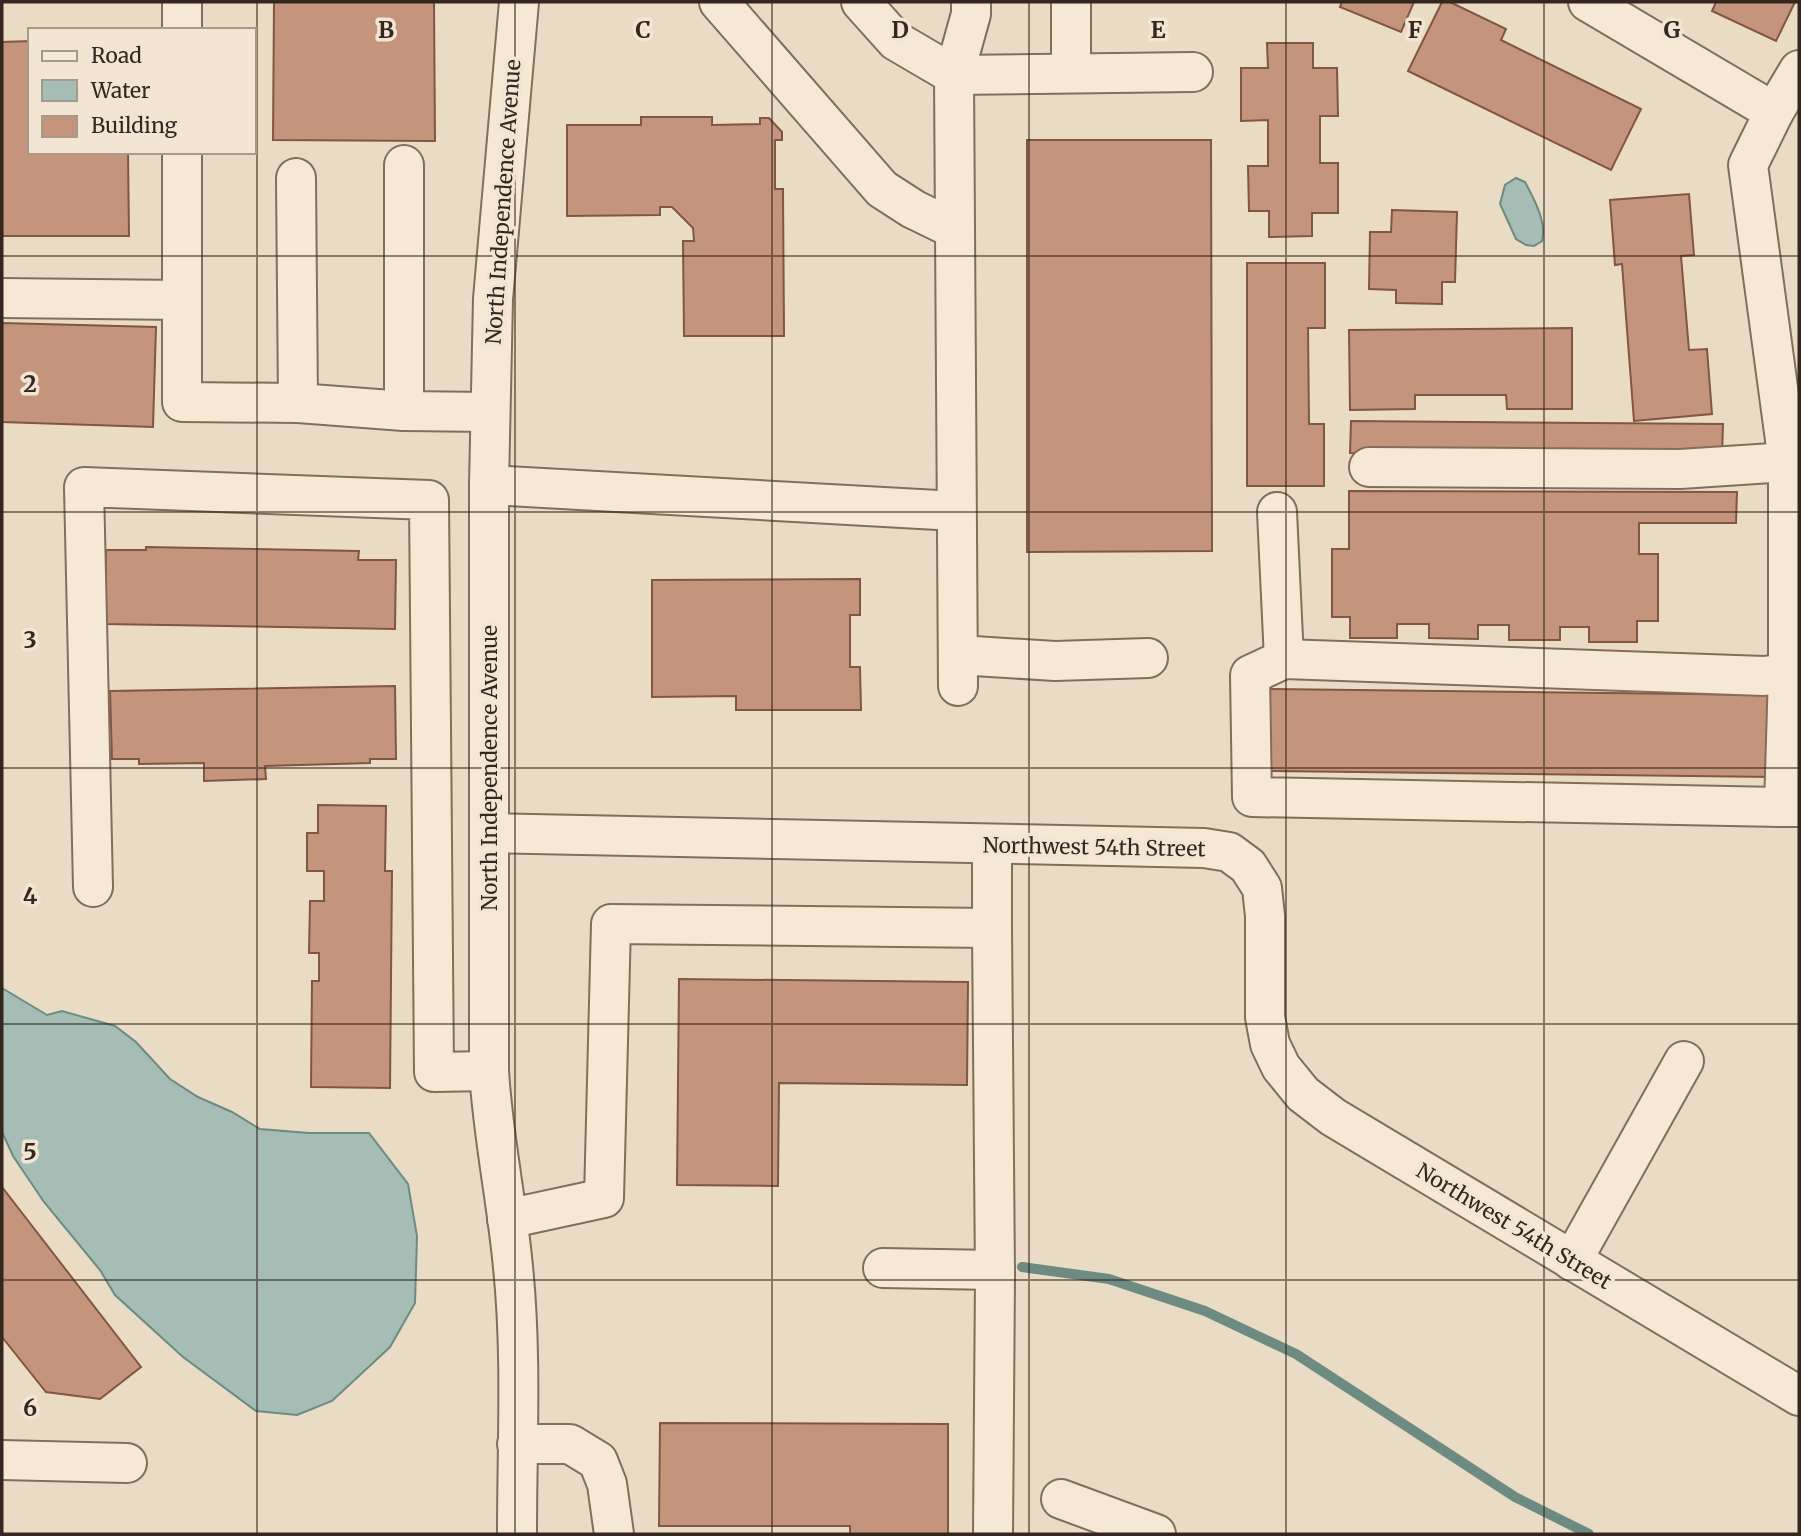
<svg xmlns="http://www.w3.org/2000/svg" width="1801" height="1536" font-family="Merriweather,serif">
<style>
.water{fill:#a5bdb4;stroke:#6d8b81;stroke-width:2}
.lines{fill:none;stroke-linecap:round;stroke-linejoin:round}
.stream{stroke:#6d8b81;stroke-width:10}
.building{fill:#c5947d;stroke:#805644;stroke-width:2}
.minor-casing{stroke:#836d5c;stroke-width:42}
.minor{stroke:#f5e9d6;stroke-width:38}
.grid{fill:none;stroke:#34271f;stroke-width:2;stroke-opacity:0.55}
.labels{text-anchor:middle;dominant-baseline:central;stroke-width:7;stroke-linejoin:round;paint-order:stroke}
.street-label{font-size:21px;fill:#34271f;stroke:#f2e6d3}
.grid-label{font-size:23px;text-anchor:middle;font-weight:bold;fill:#34271f;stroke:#f2e6d3;stroke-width:7;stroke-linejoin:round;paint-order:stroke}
</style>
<rect width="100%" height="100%" fill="#eadbc4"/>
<g class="water">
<path d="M1516 178 1525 182C1534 199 1547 222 1542 241L1534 246 1526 245 1516 239 1500 204 1505 185Z"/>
<polygon points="2,988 47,1015 62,1011 115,1026 136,1042 170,1079 198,1097 232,1112 260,1129 309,1133 369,1133 408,1184 417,1236 415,1303 390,1347 332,1401 297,1415 256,1411 183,1357 115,1295 100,1270 44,1202 13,1156 2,1132"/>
</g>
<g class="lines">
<polyline class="stream" points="1022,1267 1109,1279 1205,1311 1296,1354 1515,1497 1589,1534"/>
</g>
<g class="building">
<polygon points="274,2 434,2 435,141 273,140"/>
<polygon points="1342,2 1414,2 1401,32 1340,7"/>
<polygon points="1442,2 1450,2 1506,29 1501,40 1641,109 1611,170 1408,71"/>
<polygon points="1716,2 1795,2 1776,41 1712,11"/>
<polygon points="30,41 30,152 128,152 129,236 2,236 2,42"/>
<polygon points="1267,43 1313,43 1313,68 1337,68 1338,116 1320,116 1320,163 1338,163 1338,213 1312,213 1312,236 1269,237 1269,211 1249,211 1248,166 1268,166 1268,120 1241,121 1241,68 1268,68"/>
<polygon points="641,117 712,117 712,125 760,124 760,118 769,118 782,132 782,140 775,140 775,189 783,189 784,336 684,336 683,241 694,241 693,228 672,207 660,207 660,215 567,216 567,125 641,125"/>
<polygon points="1027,140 1211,140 1212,551 1027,552"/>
<polygon points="1689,194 1694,255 1681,256 1689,350 1707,349 1712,414 1634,421 1622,264 1615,265 1610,200"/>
<polygon points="1392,210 1457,212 1455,282 1442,282 1442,304 1396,303 1396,290 1369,289 1370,232 1391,232"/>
<polygon points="1247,263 1325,263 1325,328 1308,328 1309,424 1324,424 1324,486 1247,486"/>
<polygon points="2,323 156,327 153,427 2,422"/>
<polygon points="1572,328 1572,409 1507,409 1506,395 1415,395 1415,409 1350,410 1349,330"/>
<polygon points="1351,421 1723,424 1722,456 1350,453"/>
<polygon points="1349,491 1737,492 1736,523 1639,523 1639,554 1658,554 1658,621 1637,621 1637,642 1589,642 1589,627 1560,627 1560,640 1509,640 1509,625 1478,625 1478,639 1429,638 1429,624 1397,624 1397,638 1350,638 1350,617 1332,617 1332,549 1349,549"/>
<polygon points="146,547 359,551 358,560 396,560 395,629 105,624 106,550 146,550"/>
<polygon points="860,579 860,615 850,615 850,667 860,667 861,710 736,710 736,696 652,697 652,580"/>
<polygon points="395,686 396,759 370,759 370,763 265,766 266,779 204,781 204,763 139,764 139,759 112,759 110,691"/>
<polygon points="1269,689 1774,695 1774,777 1269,771"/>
<polygon points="318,805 386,806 385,871 392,871 390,1088 311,1087 312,981 319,981 319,953 309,953 310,901 324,901 324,871 307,871 307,833 318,833"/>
<polygon points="679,979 968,982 967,1085 779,1083 778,1186 677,1185"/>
<polygon points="2,1187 141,1367 100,1399 46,1392 2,1337"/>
<polygon points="660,1423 948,1424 948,1534 850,1534 850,1526 659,1526"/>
</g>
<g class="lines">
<defs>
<g id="minor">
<polyline points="182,2 182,30"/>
<polyline points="719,2 882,189 913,209 954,229"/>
<polyline points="861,2 896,41 954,75 1193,72"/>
<polyline points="1071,2 1071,73"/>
<polyline points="1588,2 1774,112"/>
<polyline points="1799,70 1774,112 1748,165 1788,462 1788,673 1784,807 1799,807"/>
<polyline points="182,152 182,402 298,403 404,411 490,412"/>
<polyline points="404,165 404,411"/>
<polyline points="296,178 298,403"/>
<polyline points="2,298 182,300"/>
<polyline points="1369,467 1680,469 1788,462"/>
<polyline points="489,485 956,511"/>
<polyline points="1277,512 1284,659"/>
<polyline points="958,655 1055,661 1148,658"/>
<polyline points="958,686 954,75 971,14 971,2"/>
<polyline points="1784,807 1252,797 1250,675 1284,659 1764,676 1788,673 1799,668"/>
<polyline points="489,833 1204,848 1229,852 1248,866 1262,888 1265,916 1265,1017 1270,1044 1281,1067 1303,1094 1333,1117 1799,1396"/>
<polyline points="93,887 84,487 429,500 434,1072 489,1071"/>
<polyline points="992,928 995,1277 993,1534"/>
<polyline points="507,1219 604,1198 611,924 992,928 992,845"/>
<polyline points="1572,1261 1684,1061"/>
<polyline points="883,1268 995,1270"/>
<polyline points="517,1444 570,1444 598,1461 607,1484 614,1534"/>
<polyline points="2,1460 127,1463"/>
<polyline points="1061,1499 1156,1534"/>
<path d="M517 1534C517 1446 522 1355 513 1267 507 1202 493 1137 489 1071V485L493 299 519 2"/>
</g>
</defs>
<use href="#minor" class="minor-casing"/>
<use href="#minor" class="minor"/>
</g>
<path class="grid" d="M257 2V1534M515 2V1534M772 2V1534M1029 2V1534M1286 2V1534M1544 2V1534M2 256H1799M2 512H1799M2 768H1799M2 1024H1799M2 1280H1799"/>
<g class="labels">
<g class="street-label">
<text transform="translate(503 202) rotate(-86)">North Independence Avenue</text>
<text transform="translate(489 768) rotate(-90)">North Independence Avenue</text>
<text transform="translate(1094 847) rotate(1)">Northwest 54th Street</text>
<text transform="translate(1514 1226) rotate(31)">Northwest 54th Street</text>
</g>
</g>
<g class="grid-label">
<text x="386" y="38">B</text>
<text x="643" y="38">C</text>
<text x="900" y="38">D</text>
<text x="1158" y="38">E</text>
<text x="1415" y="38">F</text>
<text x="1672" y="38">G</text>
<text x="30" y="392">2</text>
<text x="30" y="648">3</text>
<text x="30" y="904">4</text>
<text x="30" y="1160">5</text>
<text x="30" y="1416">6</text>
</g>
<rect width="1801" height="1536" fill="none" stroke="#34271f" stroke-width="7"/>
<rect x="28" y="28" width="228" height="126" fill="#f2e6d3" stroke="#a69a8b" stroke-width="2"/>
<rect x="42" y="51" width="35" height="10" fill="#f5e9d6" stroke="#a69a8b" stroke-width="2"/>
<text x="91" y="63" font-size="21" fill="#34271f">Road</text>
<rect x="42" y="80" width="35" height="21" fill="#a5bdb4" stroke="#a69a8b" stroke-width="2"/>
<text x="91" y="98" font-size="21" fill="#34271f">Water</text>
<rect x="42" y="116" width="35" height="21" fill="#c5947d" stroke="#a69a8b" stroke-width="2"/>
<text x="91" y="133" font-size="21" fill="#34271f">Building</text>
</svg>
